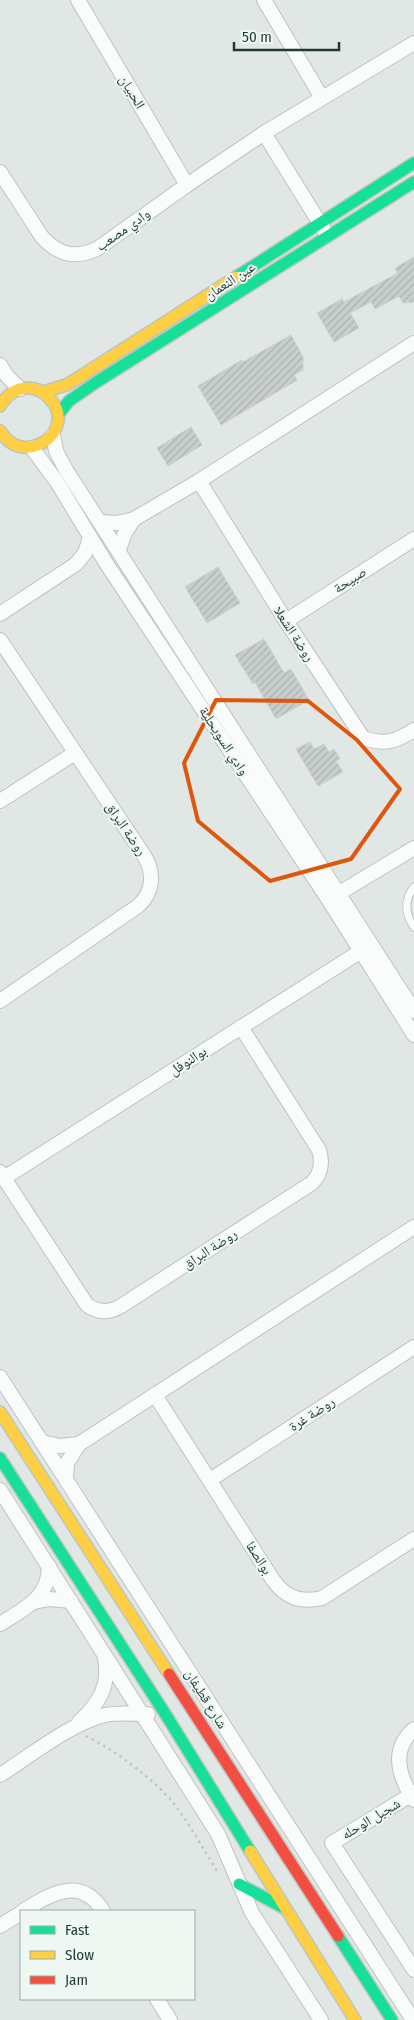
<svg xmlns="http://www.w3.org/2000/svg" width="414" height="2020" font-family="'Fira Sans Condensed','Noto Naskh Arabic',sans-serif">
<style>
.building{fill:url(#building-hatch);stroke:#cad0cd}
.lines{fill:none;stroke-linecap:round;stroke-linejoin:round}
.lane-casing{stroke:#bec4c1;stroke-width:9}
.street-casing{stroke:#bec4c1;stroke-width:16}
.fast-casing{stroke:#bdc5c1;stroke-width:14}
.slow-casing{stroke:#bdc5c1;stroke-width:14}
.jam-casing{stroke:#bdc5c1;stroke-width:14}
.path{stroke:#bfc7c5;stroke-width:2.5;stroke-dasharray:2.5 4;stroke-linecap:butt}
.lane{stroke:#fafbfb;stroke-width:7}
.street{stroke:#fafbfb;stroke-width:14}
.fast{stroke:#16e098;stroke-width:11}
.slow{stroke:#ffcf43;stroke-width:11}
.jam{stroke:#f24e42;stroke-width:11}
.marked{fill:none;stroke:#de570e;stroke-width:4;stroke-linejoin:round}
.labels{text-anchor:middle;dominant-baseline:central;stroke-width:4;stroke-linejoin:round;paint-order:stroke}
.street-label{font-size:14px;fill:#1f3a32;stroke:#eef7f2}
</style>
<defs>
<pattern id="building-hatch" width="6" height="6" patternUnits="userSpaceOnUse" patternTransform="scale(1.25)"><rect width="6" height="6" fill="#c8cecb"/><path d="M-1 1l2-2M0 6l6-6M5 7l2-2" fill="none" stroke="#abb2af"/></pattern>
</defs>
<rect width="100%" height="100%" fill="#e1e7e4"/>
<g class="building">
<polygon points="414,257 414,302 403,303 399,296 375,309 371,302 350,313 359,328 334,342 317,313 342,299 344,302 398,273 395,268"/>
<polygon points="291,335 303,357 303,370 294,375 297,380 221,425 198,386 242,360 243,362"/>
<polygon points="191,427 202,445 168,466 157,448"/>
<polygon points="218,567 240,603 207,623 185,587"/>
<polygon points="264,639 284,673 291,669 309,700 276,719 255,682 253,684 235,655"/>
<polygon points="310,742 314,749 324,744 329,752 334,749 340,759 336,761 343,772 318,786 296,749"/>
</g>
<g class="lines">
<defs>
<path id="lane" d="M414 887C404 900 405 914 414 927"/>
<g id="street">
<polyline points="78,0 187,185"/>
<polyline points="264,0 322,98"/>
<polyline points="264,133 324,230"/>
<path d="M0 172 42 237C59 255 74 259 97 249L187 185 264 133 414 43"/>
<polyline points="0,365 7,376 20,389"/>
<polyline points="53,435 56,451 66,470 414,1011"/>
<polyline points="32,448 57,482 106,563 328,899 414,1035"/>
<path d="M199 481 286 621 363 738C385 745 395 742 414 730"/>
<polyline points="100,522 117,523 134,519 199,481 414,343"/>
<polyline points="119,549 125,533 134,519"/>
<polyline points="0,614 76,564 85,553 90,538"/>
<polyline points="286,621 414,539"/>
<path d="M0 640 143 854C155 872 154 892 138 906L0 1001"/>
<polyline points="0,801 75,753"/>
<polyline points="331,898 414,848"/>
<path d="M0 1172 87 1305C98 1313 109 1313 121 1306L312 1183C321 1174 323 1163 319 1150L241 1027"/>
<polyline points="4,1178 369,946"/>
<polyline points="0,1377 413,2020"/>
<path d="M155 1395 273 1580C286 1598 301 1603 322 1598L414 1539"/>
<polyline points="42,1442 60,1446 79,1444"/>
<polyline points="66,1479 67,1463 79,1444 414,1227"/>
<polyline points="210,1480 414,1347"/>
<polyline points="0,1490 218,1834 252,1913 321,2020"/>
<polyline points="34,1602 49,1599 71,1601"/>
<path d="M0 1624C24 1609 49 1598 49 1566"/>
<path d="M79 1722C100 1703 110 1685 105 1657"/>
<path d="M414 1729C390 1750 399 1777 414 1800"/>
<path d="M0 1775C30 1756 71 1723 105 1715 119 1712 133 1714 148 1714"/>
<polyline points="411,1795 332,1843 414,1970"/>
<path d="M23 1911C50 1894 81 1875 103 1911"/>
<polyline points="0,1926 21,1913"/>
<polyline points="157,1999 170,2020"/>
</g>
<g id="fast">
<polyline points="236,277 414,163"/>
<polyline points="58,415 69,401 95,383 414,182"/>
<polyline points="0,1458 166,1715 250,1851"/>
<polyline points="239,1884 284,1908"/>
<polyline points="338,1936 392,2020"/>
</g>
<g id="slow">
<polyline points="43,392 66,385 78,378 236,277"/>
<path d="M0 406C6 396 15 388 28 388 44 388 60 405 58 421 55 442 28 455 10 442 7 440 3 435 0 431"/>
<polyline points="0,1412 169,1674"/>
<polyline points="250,1851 355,2020"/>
</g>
<polyline id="jam" points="169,1674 338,1936"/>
</defs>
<use href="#lane" class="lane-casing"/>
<use href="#street" class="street-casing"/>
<use href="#fast" class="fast-casing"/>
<use href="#slow" class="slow-casing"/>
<use href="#jam" class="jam-casing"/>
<path class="path" d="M86 1736C115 1750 155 1780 175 1805 191 1826 204 1851 219 1874"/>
<use href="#lane" class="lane"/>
<use href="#street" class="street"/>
<use href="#fast" class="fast"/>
<use href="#slow" class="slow"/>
<use href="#jam" class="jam"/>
</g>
<path class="marked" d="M216 700 308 701 357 740 400 789 351 859 270 881 198 821 184 763Z"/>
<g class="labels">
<g class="street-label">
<text transform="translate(132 92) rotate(59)">الحبيان</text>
<text transform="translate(123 230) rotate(-35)">وادي مصعب</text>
<text transform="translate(230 281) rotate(-33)">عين النعمان</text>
<text transform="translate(350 580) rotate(-33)">صبيحة</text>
<text transform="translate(294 634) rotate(57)">روضة الشعلا</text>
<text transform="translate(224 741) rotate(57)">وادي السويحلية</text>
<text transform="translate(126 829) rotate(56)">روضة البراق</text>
<text transform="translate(188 1061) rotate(-33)">بوالنوفل</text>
<text transform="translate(210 1249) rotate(-33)">روضة البراق</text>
<text transform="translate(312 1414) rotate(-33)">روضة غرة</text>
<text transform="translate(259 1558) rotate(58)">بوالصفا</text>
<text transform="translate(206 1699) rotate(58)">شارع قطيفان</text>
<text transform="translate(371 1819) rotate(-31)">شجبل الوحله</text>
</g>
</g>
<rect x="20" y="1910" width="175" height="90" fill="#eef7f2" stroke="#9baba5"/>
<rect x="30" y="1926" width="25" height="8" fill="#16e098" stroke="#9baba5"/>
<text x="65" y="1935" font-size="15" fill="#1f3a32">Fast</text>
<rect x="30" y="1951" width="25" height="8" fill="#ffcf43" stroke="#9baba5"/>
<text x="65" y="1960" font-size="15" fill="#1f3a32">Slow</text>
<rect x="30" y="1976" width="25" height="8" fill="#f24e42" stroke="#9baba5"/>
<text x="65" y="1985" font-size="15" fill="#1f3a32">Jam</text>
<path d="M234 42v8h105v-8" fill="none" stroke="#1f3a32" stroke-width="2.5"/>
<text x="242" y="42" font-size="15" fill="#1f3a32" stroke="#eef7f2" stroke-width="4" paint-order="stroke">50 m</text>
</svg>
